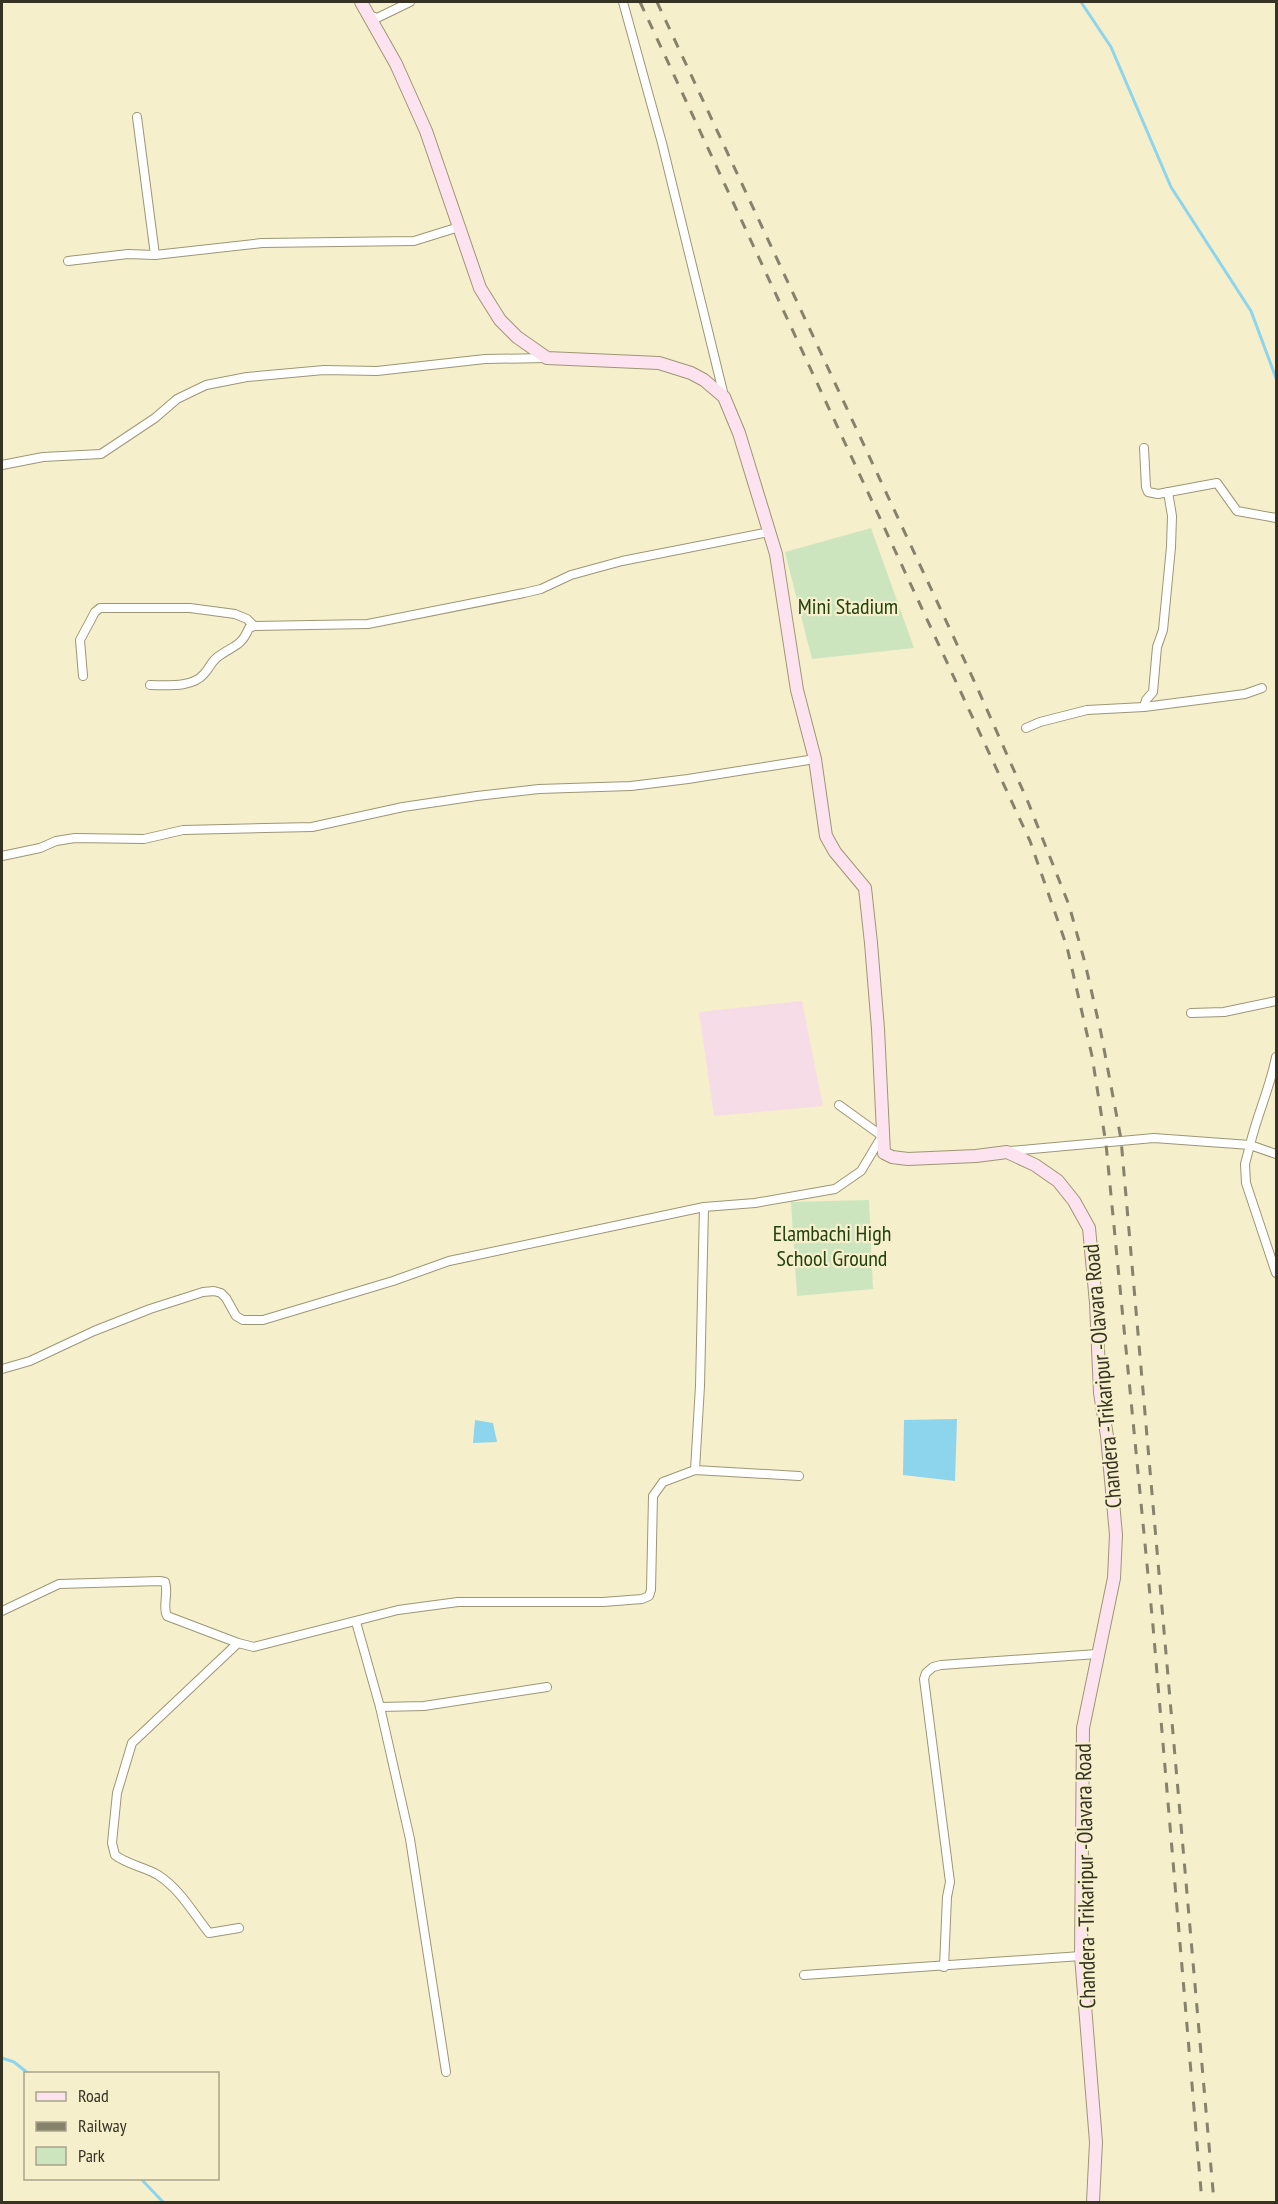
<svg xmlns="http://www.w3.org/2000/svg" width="1278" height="2204" font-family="'PT Sans Narrow',sans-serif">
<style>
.education{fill:#f5dce6}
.green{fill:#cce5bf}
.water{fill:#8dd4ed}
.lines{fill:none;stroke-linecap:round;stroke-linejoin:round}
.stream{stroke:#8dd4ed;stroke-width:3}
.street-casing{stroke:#9d9676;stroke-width:10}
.secondary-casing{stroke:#9d9676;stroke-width:14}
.street{stroke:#fff;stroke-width:8}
.secondary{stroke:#fde3ef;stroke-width:12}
.rail{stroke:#86826b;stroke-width:3;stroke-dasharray:10 10;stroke-linecap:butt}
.labels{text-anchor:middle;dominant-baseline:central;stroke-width:4.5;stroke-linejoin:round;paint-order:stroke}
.park-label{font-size:22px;fill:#22410c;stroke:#f6efcc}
.street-label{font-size:22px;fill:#363325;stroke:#f6efcc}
</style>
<rect width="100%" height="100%" fill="#f6efcc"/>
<polygon class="education" points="802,1001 823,1106 714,1116 699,1012"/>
<g class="green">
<polygon points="871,528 914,648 812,659 785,552"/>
<polygon points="869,1200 873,1289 797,1296 791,1202"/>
</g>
<g class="water">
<polygon points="957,1419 955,1481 903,1475 904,1420"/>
<polygon points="475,1420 493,1423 497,1442 473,1443"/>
</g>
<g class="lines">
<g class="stream">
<polyline points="1081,2 1111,47 1171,187 1251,311 1276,378"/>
<polyline points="2,2058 14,2062 29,2074"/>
<polyline points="143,2178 143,2181 163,2202"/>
</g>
<defs>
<g id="street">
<polyline points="623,2 662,143 724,396"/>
<polyline points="369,15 377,18 410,2"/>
<polyline points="137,117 155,255"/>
<polyline points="68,261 128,254 155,255 262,243 414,241 459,227"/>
<polyline points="1144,448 1146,487 1148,492 1158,494 1217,483 1237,511 1276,518"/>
<polyline points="2,465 43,457 101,454 155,418 177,399 206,385 247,377 324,370 377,371 485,359 547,358"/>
<polyline points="83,676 80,640 95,612 100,608 190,608 235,614 247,619 254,626"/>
<path d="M150 685C167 685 192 688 204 674 210 668 211 661 219 656 234 645 241 647 249 628L254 626 368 624 524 593 541 589 571 575 622 561 769 532"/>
<polyline points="1144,707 1245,694 1262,688"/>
<polyline points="1026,728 1040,722 1087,710 1144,707 1146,700 1153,692 1157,647 1163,630 1171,547 1172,516 1168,492"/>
<polyline points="2,856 40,848 56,841 75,838 144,839 183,830 312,827 403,807 477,796 539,789 631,786 688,779 815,759"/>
<polyline points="1191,1013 1224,1012 1276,1001"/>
<path d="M1010 1151 1154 1138 1250 1145C1257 1115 1270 1088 1276 1057"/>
<polyline points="1276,1154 1250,1145 1245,1164 1246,1183 1276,1273"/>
<polyline points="2,1369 30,1361 94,1331 150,1309 203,1292 214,1291 221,1293 226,1298 236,1316 243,1320 263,1320 393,1281 449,1261 704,1207 755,1203 835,1189 861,1171 882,1136 839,1105"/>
<polyline points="695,1470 700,1386 704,1207"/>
<path d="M2 1611 59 1584 160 1581 165 1582C169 1593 162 1606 167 1616L238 1643 254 1647 398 1610 458 1602H603L642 1599 649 1596 651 1590 653 1496 663 1482 695 1470 799 1476"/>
<polyline points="356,1622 380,1707 410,1839 446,2072"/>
<path d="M238 1643 132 1743 117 1793 112 1843 115 1855C128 1865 145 1867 158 1875 180 1889 193 1913 209 1933L239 1928"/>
<polyline points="380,1707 424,1706 547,1687"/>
<polyline points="944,1967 947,1897 950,1882 924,1679 926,1673 933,1667 941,1665 1097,1654"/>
<polyline points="804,1975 1081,1956"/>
</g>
<polyline id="secondary" points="361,2 396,64 426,131 480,288 500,320 517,337 547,358 659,363 691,373 704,380 724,397 739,433 776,554 797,690 815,759 826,836 835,852 865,888 871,943 878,1029 884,1153 892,1157 908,1159 976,1156 1007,1152 1035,1165 1058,1181 1074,1201 1089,1228 1096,1303 1100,1393 1107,1436 1116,1535 1114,1578 1083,1728 1081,1956 1096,2142 1093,2202"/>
</defs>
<use href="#street" class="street-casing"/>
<use href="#secondary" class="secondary-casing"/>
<use href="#street" class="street"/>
<use href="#secondary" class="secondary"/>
<g class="rail">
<polyline points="640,2 1030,841 1067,947 1092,1056 1106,1144 1153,1626 1202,2202"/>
<polyline points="657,2 976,685 1028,802 1069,905 1085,963 1101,1033 1121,1139 1214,2202"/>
</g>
</g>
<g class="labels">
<g class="park-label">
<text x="848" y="606">Mini Stadium</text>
<text x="832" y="1233">Elambachi High<tspan x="832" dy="25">School Ground</tspan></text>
</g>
<g class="street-label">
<text transform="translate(1102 1376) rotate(-95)">Chandera -Trikaripur -Olavara Road</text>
<text transform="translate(1085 1876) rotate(-91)">Chandera -Trikaripur -Olavara Road</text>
</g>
</g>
<rect width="1278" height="2204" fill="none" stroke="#363325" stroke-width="6"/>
<rect x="24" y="2072" width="195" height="108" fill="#f6efcc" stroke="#a9a489" stroke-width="1.5"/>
<rect x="36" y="2092" width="30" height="9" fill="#fde3ef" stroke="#a9a489" stroke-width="1.5"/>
<text x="78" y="2102" font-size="18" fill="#363325">Road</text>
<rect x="36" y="2122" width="30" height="9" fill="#86826b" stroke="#a9a489" stroke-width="1.5"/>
<text x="78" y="2132" font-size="18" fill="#363325">Railway</text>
<rect x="36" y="2147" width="30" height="18" fill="#cce5bf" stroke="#a9a489" stroke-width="1.5"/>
<text x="78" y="2162" font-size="18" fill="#363325">Park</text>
</svg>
